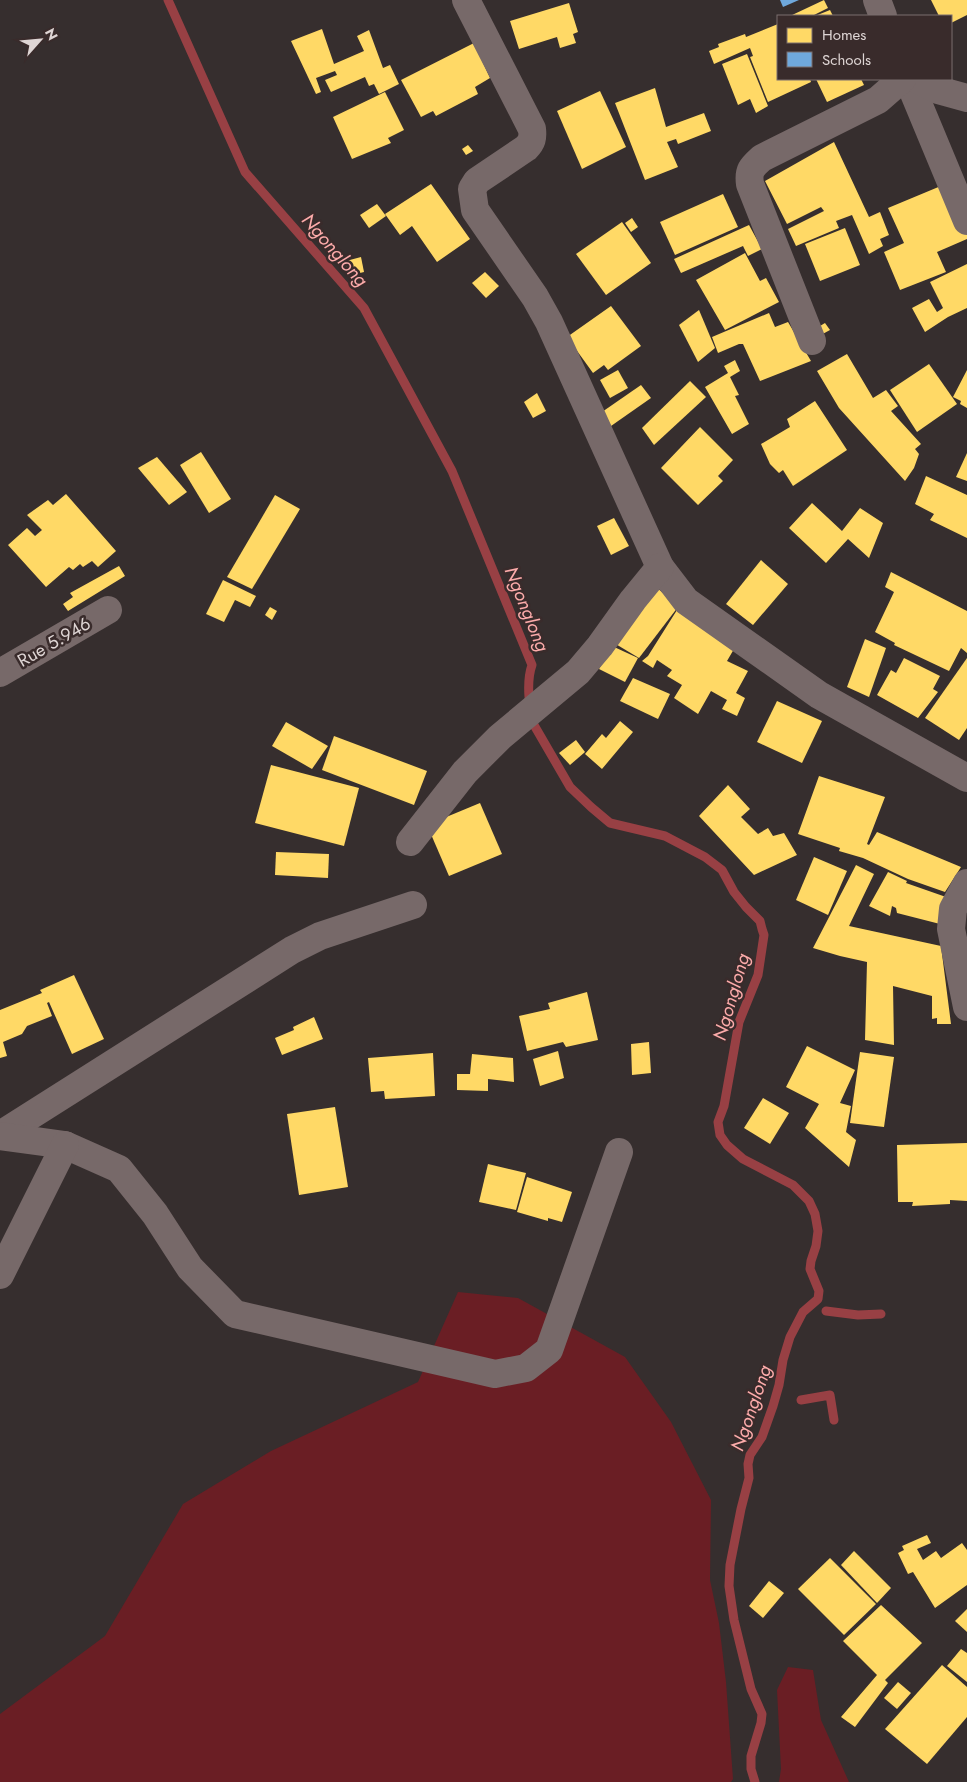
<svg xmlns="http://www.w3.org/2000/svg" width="967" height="1782" font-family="Jost,sans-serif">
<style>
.green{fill:#6a1e24}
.homes{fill:#ffd966}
.schools{fill:#6fa8dc}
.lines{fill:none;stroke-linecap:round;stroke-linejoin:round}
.stream{stroke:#984044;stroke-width:9}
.minor{stroke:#776969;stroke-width:28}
.labels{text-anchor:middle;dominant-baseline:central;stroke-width:5;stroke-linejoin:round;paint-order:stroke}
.street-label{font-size:18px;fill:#ded5d4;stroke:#392b2b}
.water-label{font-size:19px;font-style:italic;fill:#fcabaa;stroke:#392b2b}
</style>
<rect width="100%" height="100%" fill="#362e2e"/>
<g class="green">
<polygon points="458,1292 518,1298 625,1357 671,1422 711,1500 710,1580 719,1623 726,1682 733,1779 731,1782 0,1782 0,1714 105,1636 183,1504 271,1451 418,1382"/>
<polygon points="788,1667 813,1670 821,1720 849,1782 779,1782 781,1769 777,1690"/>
</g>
<g class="homes">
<polygon points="824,0 828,8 812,16 790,16"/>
<polygon points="931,0 967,0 967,15 951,23 951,16 939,16"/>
<polygon points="569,3 578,32 573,34 576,43 560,48 557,37 519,49 510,21"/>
<polygon points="830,10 833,16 815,16"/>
<polygon points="778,24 778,79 810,79 811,82 768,102 750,57 753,56 750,48 714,64 709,51 719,47 718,44 745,34 746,37"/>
<polygon points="322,29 334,64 364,51 357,36 369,30 383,68 390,65 399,84 379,94 374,84 369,86 365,77 331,92 325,80 337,75 335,71 316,78 321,92 316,94 291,41"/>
<polygon points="474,43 490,78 475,87 478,94 436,116 433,111 421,117 401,80"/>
<polygon points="747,54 768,106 756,113 750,99 738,105 722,64"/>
<polygon points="816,79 861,79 864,85 827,102"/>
<polygon points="655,88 666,127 704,113 711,131 678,144 676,139 667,142 678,167 645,180 615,103"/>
<polygon points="600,91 626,147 582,169 557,111"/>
<polygon points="385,92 404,130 388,138 391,143 352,159 333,117"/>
<polygon points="834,142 869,217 880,212 889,235 880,239 883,246 869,254 852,215 836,221 839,228 796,246 788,229 824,211 821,207 787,224 765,181"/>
<polygon points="468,145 473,151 466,155 462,149"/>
<polygon points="948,183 967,230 967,239 937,252 946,272 900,290 884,252 904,243 888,208"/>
<polygon points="431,184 470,239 437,262 412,226 400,235 385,214"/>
<polygon points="723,194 738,227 675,255 660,222"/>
<polygon points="377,204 386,216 369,228 360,215"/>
<polygon points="632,218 638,227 631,232 625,223"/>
<polygon points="622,222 651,263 606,295 576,254"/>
<polygon points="749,225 762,249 748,256 743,246 681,273 674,259"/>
<polygon points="845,228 860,265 820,281 805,244"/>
<polygon points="745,253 760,281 766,278 779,302 725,330 696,280"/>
<polygon points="361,257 364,272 348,276 346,261"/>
<polygon points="967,264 967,308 948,317 925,332 912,308 929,299 937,312 943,308 930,282"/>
<polygon points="485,272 499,286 486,298 472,283"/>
<polygon points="611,306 641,346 608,370 604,365 593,373 567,337"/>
<polygon points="699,310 715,348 698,362 679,325"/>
<polygon points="769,313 775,327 788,322 811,361 760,381 743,344 739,344 718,353 712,337"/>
<polygon points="825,323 830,330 819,336 815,329"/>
<polygon points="847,354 873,398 886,390 898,406 891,411 921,444 915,449 919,454 914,468 905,481 839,408 817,371"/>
<polygon points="735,360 740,371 730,377 739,395 735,396 749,424 732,434 705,387 728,373 724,366"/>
<polygon points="929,364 957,404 917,432 890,390"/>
<polygon points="618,370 628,388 610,398 600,380"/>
<polygon points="967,370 967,408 960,404 961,401 953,397"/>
<polygon points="690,381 706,397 654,445 642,428"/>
<polygon points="641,385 651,398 611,426 602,412"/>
<polygon points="537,393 546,411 533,418 524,402"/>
<polygon points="815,401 847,450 793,486 783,470 779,473 770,464 761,444 790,427 787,419"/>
<polygon points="700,427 733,460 718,476 723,481 698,505 661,468"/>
<polygon points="201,452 231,499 209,513 180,465"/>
<polygon points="967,453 967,481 956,477"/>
<polygon points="157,457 187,492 169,505 138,468"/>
<polygon points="926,476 967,495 967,538 930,520 934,514 915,504"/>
<polygon points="66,494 116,551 98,567 92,561 83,567 80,564 73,570 69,567 46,587 8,545 27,528 35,536 42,530 27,515 48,500 53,505"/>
<polygon points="275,495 300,509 252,589 227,577"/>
<polygon points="812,503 842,531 860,508 883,523 869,558 848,539 826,563 789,528"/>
<polygon points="614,518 629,546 611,555 597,526"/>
<polygon points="761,560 788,584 753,625 726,604"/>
<polygon points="119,566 125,576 68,611 63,604 73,597 70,593"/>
<polygon points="891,572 967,611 967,653 961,648 949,671 894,645 895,643 875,632 894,592 885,587"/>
<polygon points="223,580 256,596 250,607 235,600 224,622 206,614"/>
<polygon points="652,583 678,607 639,658 609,640"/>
<polygon points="270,607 277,611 272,620 265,615"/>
<polygon points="677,610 734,649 727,661 748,671 736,693 745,698 737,716 722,709 727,700 711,691 698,714 674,698 682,685 667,676 672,670 657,660 653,668 642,661 648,656"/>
<polygon points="865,639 886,648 869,697 847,687"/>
<polygon points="612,646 638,658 625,682 599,669"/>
<polygon points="904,658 940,676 933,689 938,692 918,718 877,695 891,670 896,673"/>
<polygon points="967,658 967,728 959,740 925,718"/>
<polygon points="633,678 670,694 658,719 620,701"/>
<polygon points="777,701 822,721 802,763 757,742"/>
<polygon points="620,721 633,732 602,769 585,754 602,734 606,738"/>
<polygon points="286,722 328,746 312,769 272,746"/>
<polygon points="334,736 427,771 414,805 322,770"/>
<polygon points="576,740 585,752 570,765 559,753"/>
<polygon points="271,765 359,788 344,846 255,823"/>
<polygon points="819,776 885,797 867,844 869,845 877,832 961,867 945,892 908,879 863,858 839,851 840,848 798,834"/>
<polygon points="728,785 750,809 741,817 758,834 768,828 773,836 784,833 797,855 754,875 699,816"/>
<polygon points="480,803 502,854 449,876 427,825"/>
<polygon points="276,852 329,854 328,878 275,875"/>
<polygon points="814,857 847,871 828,915 796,900"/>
<polygon points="856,865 874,874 849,926 941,946 951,1024 937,1024 937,1018 932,1019 932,996 893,986 894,1045 865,1040 867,962 840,956 813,948"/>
<polygon points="888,872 907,881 906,883 946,897 940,924 897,913 896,908 892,906 890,916 869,906"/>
<polygon points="74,975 104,1039 72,1054 49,1002 47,1003 52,1016 27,1026 22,1034 3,1042 7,1056 0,1058 0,1010 42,993 40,990"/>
<polygon points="587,992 598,1040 566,1047 563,1042 527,1051 519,1016 550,1009 548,1003"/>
<polygon points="314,1017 323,1039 282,1055 275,1038 294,1030 293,1027"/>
<polygon points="649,1042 651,1073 632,1075 631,1044"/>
<polygon points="807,1046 855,1070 840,1103 851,1106 846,1132 856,1140 849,1167 805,1128 819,1104 786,1087"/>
<polygon points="558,1051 564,1078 540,1086 533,1059"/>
<polygon points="860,1052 894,1057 884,1127 850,1123"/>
<polygon points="433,1053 435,1096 385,1099 384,1091 371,1092 368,1058"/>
<polygon points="472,1054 513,1058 514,1082 488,1079 488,1091 457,1090 457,1074 470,1074"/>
<polygon points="763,1098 789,1113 770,1144 744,1128"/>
<polygon points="335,1107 348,1187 299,1195 287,1114"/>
<polygon points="967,1143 967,1201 950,1200 950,1204 912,1206 913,1202 898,1202 897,1145"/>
<polygon points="488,1164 526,1173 516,1210 479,1202"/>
<polygon points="527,1177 572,1192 562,1222 548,1218 548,1221 517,1212"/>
<polygon points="927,1535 931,1543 917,1549 923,1560 936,1551 941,1558 962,1543 967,1550 967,1585 935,1608 913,1572 908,1574 898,1553 904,1550 902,1546"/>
<polygon points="854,1551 891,1588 877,1603 841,1565"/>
<polygon points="830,1558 876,1604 844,1635 798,1589"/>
<polygon points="769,1581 784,1593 763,1618 749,1606"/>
<polygon points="881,1605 922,1643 885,1680 888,1683 855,1727 841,1717 877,1675 843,1641"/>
<polygon points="967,1609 967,1632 955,1621"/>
<polygon points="961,1649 967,1653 967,1682 947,1666"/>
<polygon points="942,1665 967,1687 967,1717 927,1764 885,1729"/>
<polygon points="898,1682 911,1693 897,1709 884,1698"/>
</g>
<polygon class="schools" points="780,0 799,0 783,7"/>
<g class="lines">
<g class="stream">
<path d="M168 0 245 172 364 308 452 471 532 665C526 682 529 708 534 725L570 787 591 807 610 823 665 836 705 857 722 870 734 892 746 907 760 921 762 929 764 935 758 975 739 1022 724 1106 718 1122 720 1135 727 1145 743 1159 793 1185 809 1201 815 1214 818 1231 816 1246 811 1261 810 1269 819 1291 818 1299 803 1312 790 1337 783 1360 779 1385 773 1406 762 1437 750 1455 748 1464 749 1478 741 1509 730 1565 729 1586 734 1620 751 1689 762 1714 761 1723 751 1756V1769L755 1782"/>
<polyline points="826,1311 858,1315 881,1314"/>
<polyline points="801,1400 830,1395 834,1420"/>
</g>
<g class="minor">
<path d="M466 0 532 129C533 138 532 142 526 148L477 181 472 189 475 210 535 297 549 322 660 567 686 601 819 695 967 778"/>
<polyline points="877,0 883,16"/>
<polyline points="908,79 967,221"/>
<polyline points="916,79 938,90 967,98"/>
<path d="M812 341 750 184C748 170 752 167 762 158L878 100 902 79"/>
<polyline points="0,673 108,610"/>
<polyline points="410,842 465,772 500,737 578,672 600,646 633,600 660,567"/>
<polyline points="967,883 953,909 951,929 967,1007"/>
<polyline points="0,1135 292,950 320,936 413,905"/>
<polyline points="0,1136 65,1145 119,1169 155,1214 190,1268 235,1314 495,1374 526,1368 549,1350 619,1152"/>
<polyline points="0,1275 65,1145"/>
</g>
</g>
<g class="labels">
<g class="street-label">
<text transform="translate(54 642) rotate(-30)">Rue 5.946</text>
</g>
<g class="water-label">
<text transform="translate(335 250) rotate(49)">Ngonglong</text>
<text transform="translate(527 609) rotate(68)">Ngonglong</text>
<text transform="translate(731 997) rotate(-74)">Ngonglong</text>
<text transform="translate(751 1408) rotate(-71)">Ngonglong</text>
</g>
</g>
<rect x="777" y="15" width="175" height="65" fill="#392b2b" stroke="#7b6f6f"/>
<rect x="787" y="28" width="25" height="15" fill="#ffd966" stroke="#7b6f6f"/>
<text x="822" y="40" font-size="15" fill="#ded5d4">Homes</text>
<rect x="787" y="52" width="25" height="15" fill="#6fa8dc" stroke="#7b6f6f"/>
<text x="822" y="65" font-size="15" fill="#ded5d4">Schools</text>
<g transform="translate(40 40) rotate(63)" stroke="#392b2b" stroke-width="4" paint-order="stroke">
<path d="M0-4L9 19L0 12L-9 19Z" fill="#ded5d4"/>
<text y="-8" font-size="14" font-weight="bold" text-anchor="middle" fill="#ded5d4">N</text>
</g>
</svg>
